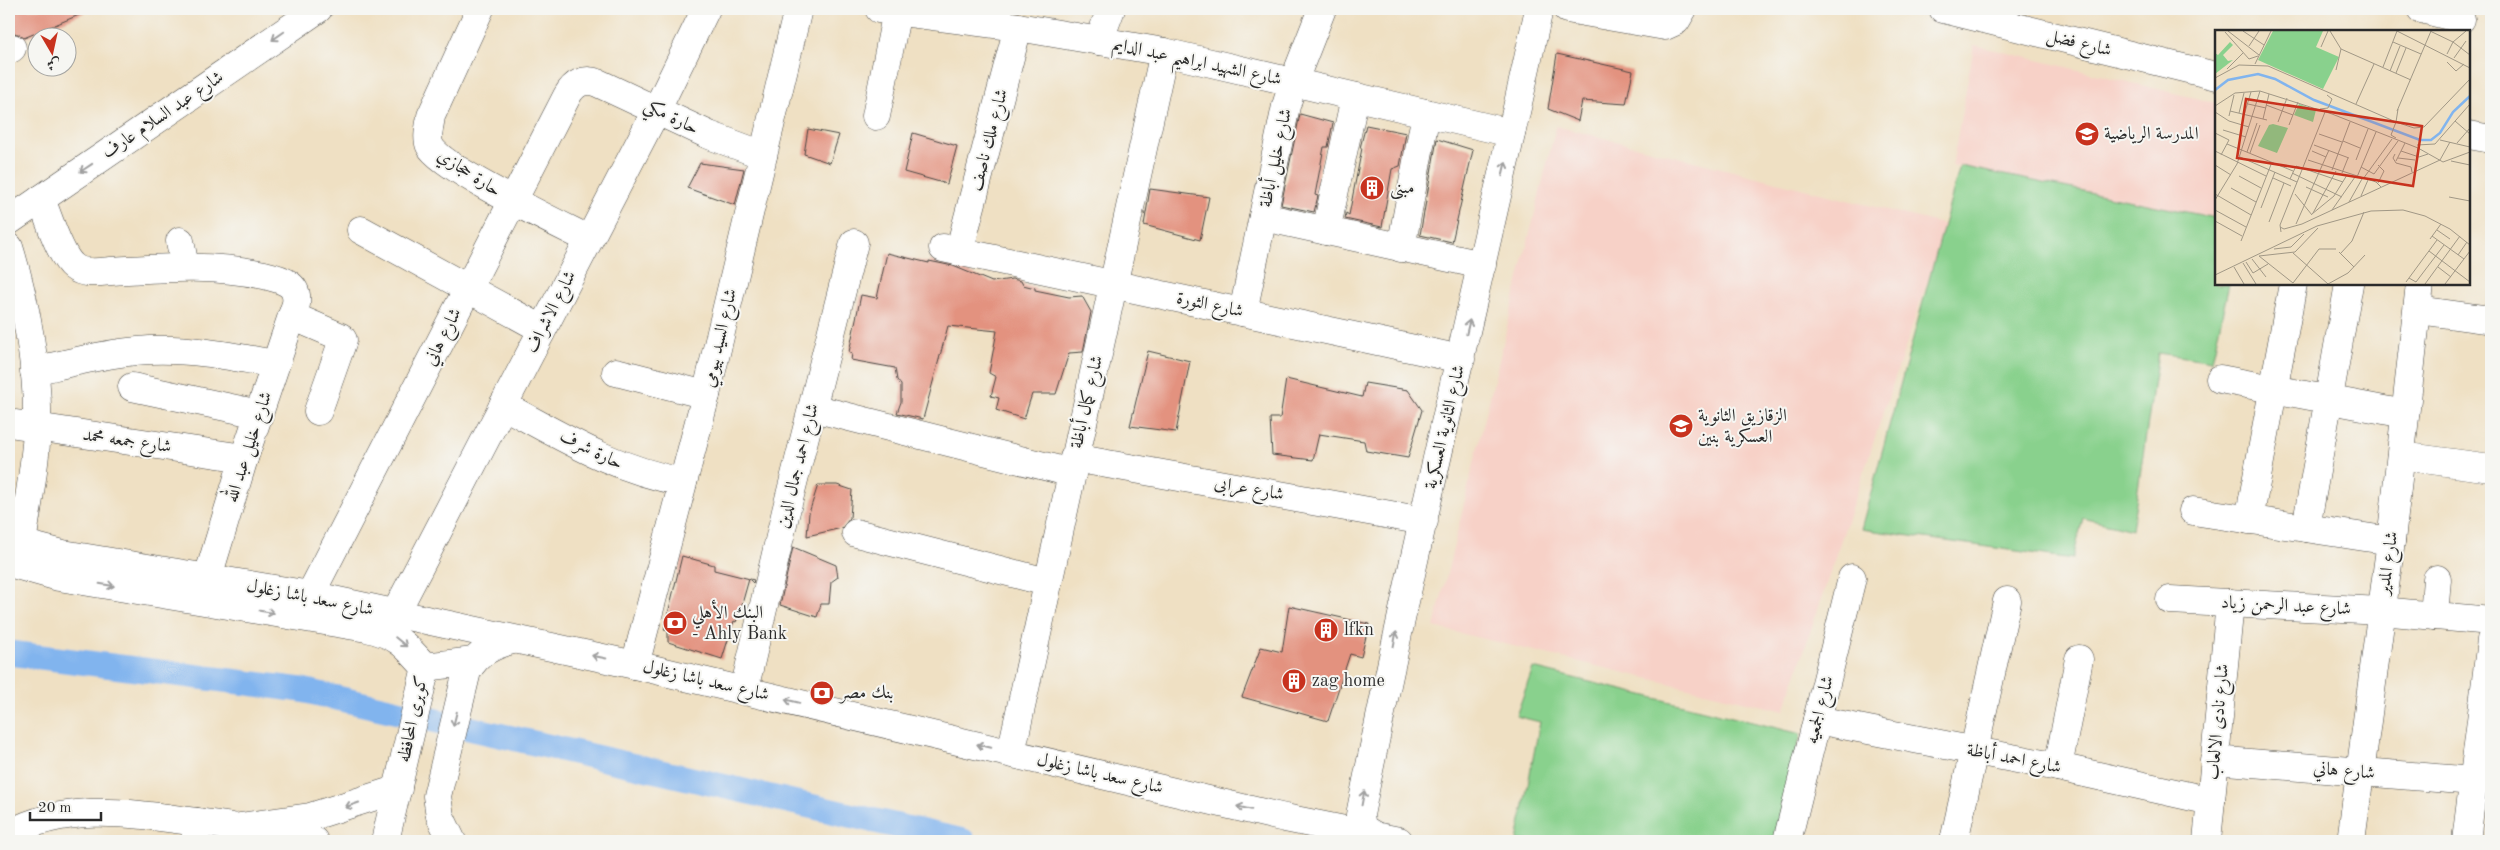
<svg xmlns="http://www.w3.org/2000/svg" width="2500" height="850" font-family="'Old Standard TT',Amiri,serif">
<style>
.built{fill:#f7d1c7}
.green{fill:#89d18d;stroke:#5a7e5c}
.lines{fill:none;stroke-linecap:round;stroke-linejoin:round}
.canal{stroke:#81b4ee;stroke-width:25}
.building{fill:#e3927f}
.minor-casing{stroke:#484642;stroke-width:29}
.major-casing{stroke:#484642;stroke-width:29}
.highway-casing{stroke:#484642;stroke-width:29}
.minor{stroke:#fff;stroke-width:28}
.major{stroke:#fff;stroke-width:28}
.highway{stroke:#fff;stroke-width:28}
.rail-casing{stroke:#2b2b2b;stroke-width:5.5}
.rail{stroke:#f6f6f2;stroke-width:4;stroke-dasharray:11;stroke-linecap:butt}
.oneway{stroke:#a0a0a0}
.labels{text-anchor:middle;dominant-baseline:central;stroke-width:4;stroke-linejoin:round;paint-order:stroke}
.street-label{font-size:18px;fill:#2b2b2b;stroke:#f6f6f2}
.poi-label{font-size:18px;fill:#2b2b2b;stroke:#f6f6f2;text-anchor:start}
.inset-river{fill:none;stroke:#81b4ee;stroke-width:2.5}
.inset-road{fill:none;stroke:#a19886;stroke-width:1}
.view{fill:#c8321e;fill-opacity:0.15;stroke:#c8321e;stroke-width:2.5}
.inset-edge{fill:none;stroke:#2b2b2b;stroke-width:2.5}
</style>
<rect width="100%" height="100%" fill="#f6f6f2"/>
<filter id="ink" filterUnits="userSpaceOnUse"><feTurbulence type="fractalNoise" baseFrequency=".02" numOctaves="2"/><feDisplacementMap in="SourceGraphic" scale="10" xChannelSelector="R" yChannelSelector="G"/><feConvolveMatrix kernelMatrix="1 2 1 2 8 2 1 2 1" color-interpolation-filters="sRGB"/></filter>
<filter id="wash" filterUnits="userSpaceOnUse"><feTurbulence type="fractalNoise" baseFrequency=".0096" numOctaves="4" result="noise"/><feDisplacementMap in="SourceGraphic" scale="20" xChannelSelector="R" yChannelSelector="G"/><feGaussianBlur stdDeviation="1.12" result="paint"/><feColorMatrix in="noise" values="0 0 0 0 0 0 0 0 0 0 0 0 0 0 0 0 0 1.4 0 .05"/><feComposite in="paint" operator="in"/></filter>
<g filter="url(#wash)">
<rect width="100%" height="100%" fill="#efe0c3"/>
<g class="built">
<polygon points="1974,45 2216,103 2216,218 1952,166"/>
<polygon points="1556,126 1946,225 1784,711 1434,627"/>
</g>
<g class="green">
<polygon points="1960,166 2216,218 2216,284 2229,284 2212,361 2158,353 2132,530 2083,518 2073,559 1861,529"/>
<polygon points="1533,668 1801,734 1775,841 1517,841 1540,722 1516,716"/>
</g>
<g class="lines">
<polyline class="canal" points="9,653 302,690 963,841"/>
</g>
<g id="blocks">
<g class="building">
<polygon points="9,9 93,9 24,38 18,34 9,33"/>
<polygon points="1557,54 1633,71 1626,104 1582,101 1578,121 1548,109"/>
<polygon points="1300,114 1333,123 1328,147 1324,147 1315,195 1318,196 1314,212 1281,205"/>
<polygon points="1366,125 1406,133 1400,166 1392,169 1382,227 1345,219 1346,213 1349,215 1362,148 1360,148"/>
<polygon points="808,129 839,135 830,163 804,154"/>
<polygon points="913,133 957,146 947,184 904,172"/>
<polygon points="1437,139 1473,150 1452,242 1420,235"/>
<polygon points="700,163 744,169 735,205 687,188"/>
<polygon points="1150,189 1209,197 1200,240 1144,225"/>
<polygon points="887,253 929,263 929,261 953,266 992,282 1012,279 1021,281 1023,285 1035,288 1035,290 1069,297 1082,296 1091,312 1083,352 1069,353 1056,394 1032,394 1024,419 996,410 999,398 991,396 996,377 989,373 997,331 948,326 923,419 897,413 901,402 901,385 897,380 895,368 851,360 852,354 849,352 861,295 877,298"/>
<polygon points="1148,351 1190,361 1176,432 1130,426"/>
<polygon points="1286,379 1362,397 1365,383 1408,390 1422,410 1408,458 1366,451 1364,441 1319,434 1313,460 1272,455 1270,418 1280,418"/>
<polygon points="818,485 837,485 852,490 850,518 842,528 807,536 809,513"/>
<polygon points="793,547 836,565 838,577 831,582 829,604 821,604 817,617 780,605"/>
<polygon points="682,556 714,565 714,570 754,580 753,583 749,579 740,611 736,622 734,621 722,659 668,642 668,631 664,630"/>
<polygon points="1289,606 1369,624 1361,657 1350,654 1328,721 1242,697 1261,647 1282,652"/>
</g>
</g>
</g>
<g filter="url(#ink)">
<use href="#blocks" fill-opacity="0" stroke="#484642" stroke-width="1"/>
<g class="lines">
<defs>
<g id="minor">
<path d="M480 9 431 116C430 125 426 138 430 146 441 168 561 225 588 239"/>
<polyline points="879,9 1018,27 1164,52 1511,133"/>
<polyline points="1567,9 1665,26 1676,21 1683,9"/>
<polyline points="1943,9 2216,76"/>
<polyline points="2421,9 2461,19"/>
<polyline points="1099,41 1111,9"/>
<polyline points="9,50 12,48"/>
<polyline points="876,116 897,11"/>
<polyline points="2469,135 2491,139"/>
<path d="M41 199C48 216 60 257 74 267 84 275 99 272 111 271 163 268 212 264 264 275 281 279 299 283 296 304L244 458 207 580"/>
<polyline points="1263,217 1482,265"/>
<polyline points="361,230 542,329"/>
<polyline points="1326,231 1355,97"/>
<polyline points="180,241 185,267"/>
<path d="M9 247C25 299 39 372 37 427 36 466 27 506 22 544"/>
<polyline points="943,248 1461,359"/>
<polyline points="1401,248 1426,113"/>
<polyline points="959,252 1018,27"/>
<polyline points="2418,310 2491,320"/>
<polyline points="1243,312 1286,106 1293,83 1322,9"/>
<polyline points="292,316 341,337 343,340 318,411"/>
<path d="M34 371C72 362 111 352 150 350 192 348 235 357 275 364"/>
<polyline points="616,372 706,395"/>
<polyline points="2220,379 2405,414"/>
<polyline points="132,387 259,414"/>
<path d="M503 405C564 438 614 469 683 482"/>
<polyline points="813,408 1072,473"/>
<polyline points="9,423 244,458"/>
<polyline points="2401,456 2491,468"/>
<polyline points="1074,458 1424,521"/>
<polyline points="2193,511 2391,541"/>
<polyline points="2249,520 2293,284"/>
<polyline points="2306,528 2349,284"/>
<polyline points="856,533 1047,582"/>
<path d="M310 595 567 96C574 83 584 78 598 83L709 135 763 155"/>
<polyline points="2170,600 2381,611 2491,621"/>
<polyline points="395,614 657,109 706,9"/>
<polyline points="2434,616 2437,579"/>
<polyline points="635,665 706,395 798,9"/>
<polyline points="744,690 786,511 854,243"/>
<polyline points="1817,720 2058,767 2211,801"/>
<polyline points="1011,753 1164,52"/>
<polyline points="2214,760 2474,781"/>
<polyline points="2058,767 2079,659"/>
<polyline points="195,841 197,822"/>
<polyline points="1787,841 1852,578"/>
<polyline points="1954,841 2007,601"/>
<polyline points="2207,841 2230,603"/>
<polyline points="2351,841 2391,541 2420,284"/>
<polyline points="2466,841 2491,640"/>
</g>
<g id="major">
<polyline points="9,221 318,9"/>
<path d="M9 834C63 804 123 812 182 820 226 825 270 833 314 841"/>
<path d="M1377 837 1362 828 1360 815C1414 545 1480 278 1539 9"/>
</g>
<g id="highway">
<polyline points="9,540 63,554 310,595 635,665 1285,818 1399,841"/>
<path d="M9 563 59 577 367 628C397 635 405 644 425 667V671L385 841"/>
<polyline points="425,667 474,661"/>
<polyline points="240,827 310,817 398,789"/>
<path d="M452 841 440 816 437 796 467 671C478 653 492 645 513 640"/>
</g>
</defs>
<use href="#minor" class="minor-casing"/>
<use href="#major" class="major-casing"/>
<use href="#highway" class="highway-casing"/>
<use href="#minor" class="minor"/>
<use href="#major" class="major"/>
<use href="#highway" class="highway"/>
<defs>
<polyline id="rail" points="9,10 11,9"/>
</defs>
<use href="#rail" class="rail-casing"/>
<use href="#rail" class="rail"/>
</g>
<defs><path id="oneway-shaft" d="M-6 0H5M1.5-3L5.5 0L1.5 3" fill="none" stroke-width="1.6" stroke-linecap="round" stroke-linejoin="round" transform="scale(1.25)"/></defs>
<g class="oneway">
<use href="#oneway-shaft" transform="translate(278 36) rotate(145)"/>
<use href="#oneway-shaft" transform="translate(86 168) rotate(146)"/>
<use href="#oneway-shaft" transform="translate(1504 169) rotate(-77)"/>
<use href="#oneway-shaft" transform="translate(1468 327) rotate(-77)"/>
<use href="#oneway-shaft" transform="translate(107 585) rotate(9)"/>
<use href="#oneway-shaft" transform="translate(267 612) rotate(9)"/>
<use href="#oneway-shaft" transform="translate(1395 639) rotate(-79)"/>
<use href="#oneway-shaft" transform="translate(401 642) rotate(39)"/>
<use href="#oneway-shaft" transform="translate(599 657) rotate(-169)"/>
<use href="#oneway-shaft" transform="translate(792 701) rotate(-167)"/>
<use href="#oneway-shaft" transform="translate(455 719) rotate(104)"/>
<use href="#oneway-shaft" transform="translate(984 746) rotate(-167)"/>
<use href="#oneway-shaft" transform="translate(1363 798) rotate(-79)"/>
<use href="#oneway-shaft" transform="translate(352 805) rotate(161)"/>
<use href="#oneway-shaft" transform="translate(1244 808) rotate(-167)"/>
</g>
</g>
<defs>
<symbol id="school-disc" viewBox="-11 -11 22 22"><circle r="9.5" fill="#c8321e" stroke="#f6f6f2"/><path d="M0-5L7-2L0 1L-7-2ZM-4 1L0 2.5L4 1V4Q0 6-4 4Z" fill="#fff"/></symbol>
<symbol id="building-disc" viewBox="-11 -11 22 22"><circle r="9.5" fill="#c8321e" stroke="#f6f6f2"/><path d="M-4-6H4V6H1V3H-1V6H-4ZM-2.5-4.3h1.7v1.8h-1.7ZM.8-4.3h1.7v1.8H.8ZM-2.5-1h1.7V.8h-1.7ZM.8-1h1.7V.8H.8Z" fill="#fff"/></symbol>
<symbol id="bank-disc" viewBox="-11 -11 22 22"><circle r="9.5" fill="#c8321e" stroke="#f6f6f2"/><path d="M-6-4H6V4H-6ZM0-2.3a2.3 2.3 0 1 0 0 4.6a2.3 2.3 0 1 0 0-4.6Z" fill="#fff"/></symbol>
</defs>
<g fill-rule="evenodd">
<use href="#school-disc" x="2073" y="120" width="28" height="28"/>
<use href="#building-disc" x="1358" y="174" width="28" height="28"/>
<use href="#school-disc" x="1667" y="412" width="28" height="28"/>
<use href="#bank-disc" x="661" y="609" width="28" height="28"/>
<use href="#building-disc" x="1312" y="616" width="28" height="28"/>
<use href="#building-disc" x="1280" y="667" width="28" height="28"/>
<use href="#bank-disc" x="808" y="679" width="28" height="28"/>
</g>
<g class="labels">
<g class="street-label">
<text transform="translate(2079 43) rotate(14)">شارع فضل</text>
<text transform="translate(1197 62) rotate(12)">شارع الشهيد ابراهيم عبد الدايم</text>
<text transform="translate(163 115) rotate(-34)">شارع عبد السلام عارف</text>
<text transform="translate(671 117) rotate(26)">حارة مكي</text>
<text transform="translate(989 140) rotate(-75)">شارع ملك ناصف</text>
<text transform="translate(1276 158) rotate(-78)">شارع خليل أباظة</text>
<text transform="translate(469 173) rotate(33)">حارة حجازي</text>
<text transform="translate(1210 305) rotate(12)">شارع الثورة</text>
<text transform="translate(551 312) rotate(-63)">شارع الاشراف</text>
<text transform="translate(443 337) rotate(-63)">شارع هاني</text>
<text transform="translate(720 338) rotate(-77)">شارع السيد بيومي</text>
<text transform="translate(1087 402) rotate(-77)">شارع كمال أباظة</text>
<text transform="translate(1445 427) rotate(-77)">شارع الثانوية العسكرية</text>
<text transform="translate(127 441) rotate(8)">شارع جمعه محمد</text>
<text transform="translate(249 447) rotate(-72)">شارع خليل عبد الله</text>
<text transform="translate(591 450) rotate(26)">حارة شرف</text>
<text transform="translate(798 466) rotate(-76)">شارع احمد جمال الدين</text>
<text transform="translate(1249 489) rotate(10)">شارع عرابى</text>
<text transform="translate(2388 563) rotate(-82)">شارع المدير</text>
<text transform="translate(310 598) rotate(11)">شارع سعد باشا زغلول</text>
<text transform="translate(2286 606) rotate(3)">شارع عبد الرحمن زياد</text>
<text transform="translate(706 681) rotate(13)">شارع سعد باشا زغلول</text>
<text transform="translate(1820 710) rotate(-76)">شارع الجمعيه</text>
<text transform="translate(413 719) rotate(-78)">كوبرى المحافظه</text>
<text transform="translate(2218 722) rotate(-85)">شارع نادى الالعاب</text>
<text transform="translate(2014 759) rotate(11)">شارع احمد أباظة</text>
<text transform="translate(2344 771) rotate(5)">شارع هاني</text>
<text transform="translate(1100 774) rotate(13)">شارع سعد باشا زغلول</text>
</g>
<g class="poi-label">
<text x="2104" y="134">المدرسة الرياضية</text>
<text x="1390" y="188">مبنى</text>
<text x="1698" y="416">الزقازيق الثانوية<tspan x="1698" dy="21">العسكرية بنين</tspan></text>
<text x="692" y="613">البنك الأهلي<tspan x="692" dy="21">- Ahly Bank</tspan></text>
<text x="1344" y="630">lfkn</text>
<text x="1312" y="681">zag home</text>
<text x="840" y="693">بنك مصر</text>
</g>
</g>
<g transform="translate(2215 30)">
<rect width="255" height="255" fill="#efe0c3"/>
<path d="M58 1H108L101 17 124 27 108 59 43 30ZM15 12 18 15 8 25 13 31 18 30 0 44V23L3 25ZM84 74 101 80 98 92 79 85ZM58 94 73 98 62 123 43 116 54 95Z" fill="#89d18d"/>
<path class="inset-river" d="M0 60 13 50 43 44 60 49 99 70 205 110H216L225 103 238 82 255 66"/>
<path class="inset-road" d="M13 1 44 25M28 1 49 15M115 1 126 19 121 40M182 1 255 38M215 1 238 12 255 25M10 2 34 29 43 26M178 12 206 24M34 16 44 1M106 17 113 1M126 19 196 50M232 24 238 12 251 1M239 28 251 11M232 32 241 41 249 34M40 34 56 1M168 37 182 1M12 39 28 23M175 41 185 16M181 43 191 18M0 48 24 35 53 36 181 92 176 105 181 108M33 74 51 78M141 74 159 34M51 75 78 85M0 76 20 63 45 61 117 84 203 118 228 132 255 122M105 79 113 78 117 69 112 65M183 79 181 92 199 98 209 97 255 49M15 81 52 90M182 81 216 1M0 82 14 91 34 97M24 83 29 63M29 85 36 62M14 86 19 65M48 89 54 64M240 91 255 104M63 92 72 68M74 95 83 72M8 100 31 107M0 103 14 110 6 125M104 104 127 112M225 110 255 117M128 111 145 118M242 113 255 98M12 114 78 141M99 115 134 128M202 115 220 114 255 74M0 121 51 146M97 121 111 127M186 121 204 127 213 124M32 122 42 93M35 123 45 95M180 124 178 128 181 133 196 137 197 142M25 127 82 152M183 128 200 130M93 130 161 152 166 157M141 130 153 99M225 130 235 112M181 131 190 113M236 131 255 135M0 135 16 145M146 137 159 144 183 111M117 140 135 92M200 140 203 118M77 143 127 167M127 143 133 128M24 146 46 158M142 147 161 102M58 148 76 156M75 149 81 136 128 152M148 149 177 109M163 153 169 141 163 135M91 157 113 167M16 158 41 172M0 164 36 185M80 164 97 185M146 166 153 150M234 167 255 171M0 170 22 134 45 61M134 172 147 149M46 178 60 142M0 180 31 197M117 180 140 147M98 183 121 141M97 184 119 166 132 145M0 191 27 206M54 192 69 153M81 194 114 120M65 197 69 199 87 194 225 130M222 200 235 209M66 202 65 195 110 82M217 206 249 229M215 209 226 194M26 211 57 132M59 219 76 217 89 204M214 221 255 252M124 222 139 237M78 223 113 254M126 223 137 211 149 182M243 225 252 212M44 226 78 253 104 219H121M44 226 80 222 103 198M37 229 51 247M31 232 38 243 53 234M28 233 41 254M19 237 29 254M223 237 236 247M0 245 102 196 156 181 188 180 210 186 235 199 255 215M194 248 201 252 229 215M191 252 222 210M113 254 133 243 150 225M210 254 245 206M230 254 255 221"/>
<path class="view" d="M31 69 207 96 198 156 22 128Z"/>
<rect width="255" height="255" class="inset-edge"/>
</g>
<rect width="2500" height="850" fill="none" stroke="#f6f6f2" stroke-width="30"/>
<g transform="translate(52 52) rotate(171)"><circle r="24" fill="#f6f6f2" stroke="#a5a5a2"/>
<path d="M0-4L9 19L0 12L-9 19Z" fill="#c8321e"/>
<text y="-8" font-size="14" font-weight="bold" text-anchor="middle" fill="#2b2b2b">ش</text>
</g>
<path d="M30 812v8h71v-8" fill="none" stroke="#2b2b2b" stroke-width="2.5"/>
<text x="38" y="812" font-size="15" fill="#2b2b2b" stroke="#f6f6f2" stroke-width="4" paint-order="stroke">20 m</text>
</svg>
